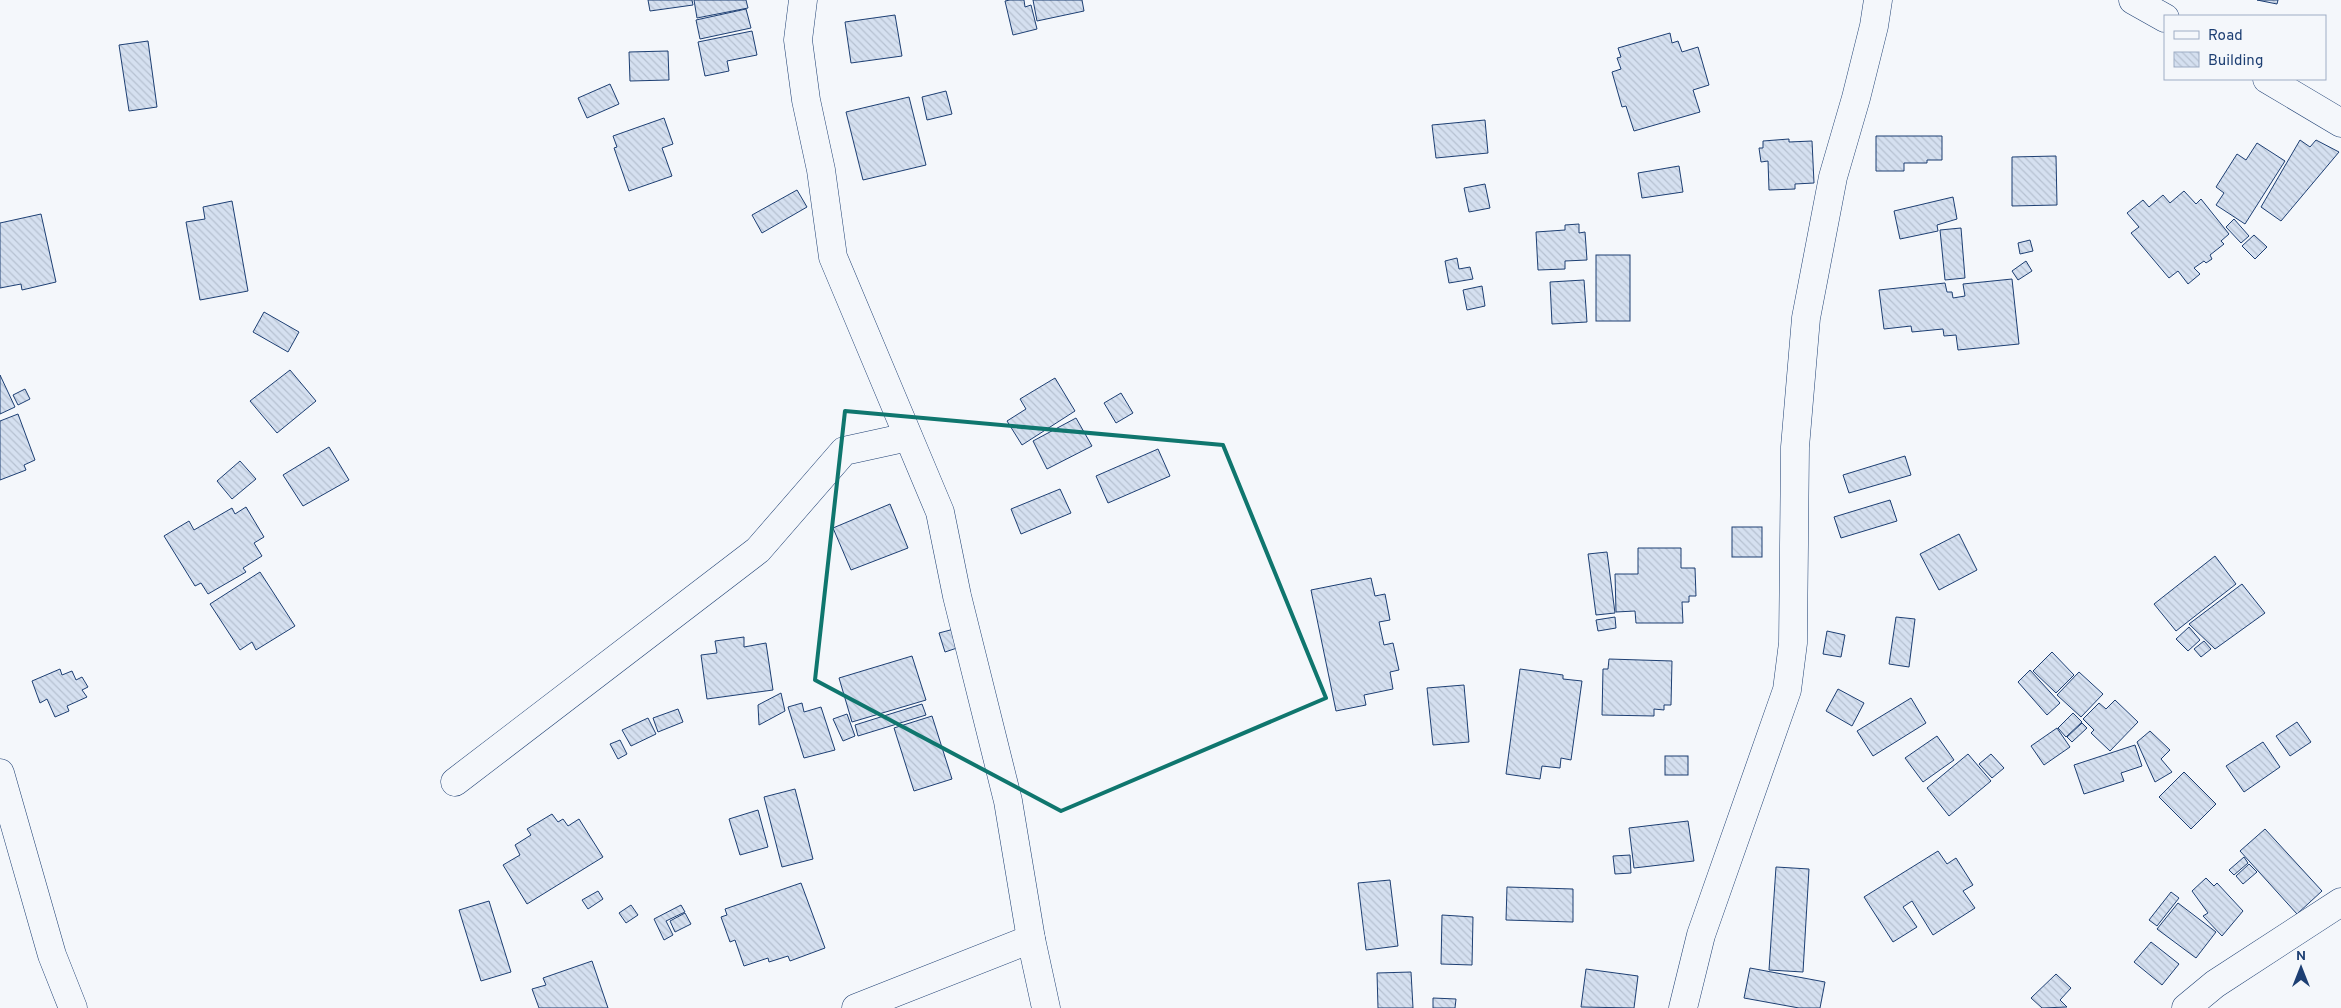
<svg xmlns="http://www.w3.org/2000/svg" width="2341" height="1008" font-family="Overpass,sans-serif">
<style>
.building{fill:url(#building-back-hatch);stroke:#1d3f73}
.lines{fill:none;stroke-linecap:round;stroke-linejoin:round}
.street-casing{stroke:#1d3f73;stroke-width:29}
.street{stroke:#f4f7fb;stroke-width:28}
.marked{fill:none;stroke:#0f766e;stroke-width:4;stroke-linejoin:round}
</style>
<defs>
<pattern id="building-back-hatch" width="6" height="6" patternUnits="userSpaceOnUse" patternTransform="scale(1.25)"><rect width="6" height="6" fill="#d5e0f0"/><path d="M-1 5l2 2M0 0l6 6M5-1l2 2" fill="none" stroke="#b6c1d1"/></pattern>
</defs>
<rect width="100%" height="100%" fill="#f4f7fb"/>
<g class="building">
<polygon points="648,0 692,0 693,5 650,11"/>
<polygon points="694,0 746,0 748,8 697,18"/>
<polygon points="1010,0 1024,0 1025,7 1031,5 1037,29 1013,35 1005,1"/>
<polygon points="1033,0 1082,0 1084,11 1037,21"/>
<polygon points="2257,0 2278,0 2277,4"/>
<polygon points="746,9 751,28 700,39 696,20"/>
<polygon points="895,15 902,56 851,63 845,22"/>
<polygon points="752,31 757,55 727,61 729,71 705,76 698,42"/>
<polygon points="1670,33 1672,43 1678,41 1682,52 1698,47 1709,85 1693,90 1700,112 1634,131 1626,106 1622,107 1612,72 1621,69 1617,58 1621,57 1618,48"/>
<polygon points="148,41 157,107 129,111 119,45"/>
<polygon points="668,51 669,80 630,81 629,52"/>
<polygon points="610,84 619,104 587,118 578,98"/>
<polygon points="946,91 952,114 927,120 922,97"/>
<polygon points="909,97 926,165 863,180 846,112"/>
<polygon points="664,118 673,144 662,148 672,176 629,191 614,148 617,147 613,136"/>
<polygon points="1485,120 1488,153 1436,158 1432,125"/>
<polygon points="1876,136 1942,136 1942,160 1927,160 1927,163 1904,163 1904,171 1876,171"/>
<polygon points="1789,139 1789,142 1812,141 1814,183 1795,184 1795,189 1769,190 1768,161 1761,162 1759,148 1763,148 1763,141"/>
<polygon points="2300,140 2310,147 2316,140 2339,152 2281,221 2261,207"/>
<polygon points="2257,143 2285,161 2245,224 2216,205 2224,193 2216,187 2237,154 2246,160"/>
<polygon points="2056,156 2057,205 2012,206 2012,157"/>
<polygon points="1679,166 1683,192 1642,198 1638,173"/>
<polygon points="1485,184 1490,208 1469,212 1464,188"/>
<polygon points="797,190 807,207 762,233 752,215"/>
<polygon points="2184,191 2196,204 2201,199 2229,234 2221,241 2224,244 2210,255 2212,259 2206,263 2204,261 2194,268 2200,274 2188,284 2178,271 2169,278 2131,233 2139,227 2127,213 2143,200 2149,207 2163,195 2170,203"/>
<polygon points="1953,197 1957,219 1937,225 1938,231 1900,239 1894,211"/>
<polygon points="232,201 248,291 200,300 186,222 205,219 203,207"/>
<polygon points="41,214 56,282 22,290 21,284 0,288 0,223"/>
<polygon points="2234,219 2249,236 2241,243 2226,227"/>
<polygon points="1579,224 1579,233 1585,232 1587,260 1565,261 1565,269 1538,270 1536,232 1565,230 1565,225"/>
<polygon points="1961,228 1965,278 1945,280 1940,230"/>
<polygon points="2254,235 2267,247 2255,259 2242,246"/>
<polygon points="2030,240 2033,251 2020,254 2018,243"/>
<rect x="1596" y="255" width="34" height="66"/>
<polygon points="1457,258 1459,269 1470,267 1473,279 1449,283 1445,261"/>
<polygon points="2026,261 2032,271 2018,280 2012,271"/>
<polygon points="2012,279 2019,344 1958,350 1956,335 1944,336 1943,329 1912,332 1911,326 1884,329 1879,290 1945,283 1947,292 1952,292 1953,298 1965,296 1963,284"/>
<polygon points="1584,280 1587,322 1552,324 1550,282"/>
<polygon points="1482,286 1485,306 1467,310 1463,290"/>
<polygon points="264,312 299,332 288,352 253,332"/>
<polygon points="290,370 316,401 277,433 250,401"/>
<polygon points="0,375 15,407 0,414"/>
<polygon points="1055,378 1075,411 1022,445 1007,421 1026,409 1020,399"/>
<polygon points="25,389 30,399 18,405 13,395"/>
<polygon points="1121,393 1133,413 1116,423 1104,403"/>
<polygon points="18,414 35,460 24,465 26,470 0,480 0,421"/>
<polygon points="1076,418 1092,446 1047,469 1033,441"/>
<polygon points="329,447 349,480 303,506 283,475"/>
<polygon points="1158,449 1170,476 1108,503 1096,476"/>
<polygon points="1905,456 1911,475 1849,493 1843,475"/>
<polygon points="240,461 256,479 232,499 217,481"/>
<polygon points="1060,489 1071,513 1021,534 1011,509"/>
<polygon points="1890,500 1897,521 1841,538 1834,517"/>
<polygon points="890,504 908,548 851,570 833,528"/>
<polygon points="246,507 264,537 254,543 262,556 243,568 246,572 208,594 201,583 195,586 164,536 189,521 194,530 232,508 235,514"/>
<rect x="1732" y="527" width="30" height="30"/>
<polygon points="1959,534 1977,570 1939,590 1920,554"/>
<polygon points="1638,548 1681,548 1681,568 1695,568 1696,596 1689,596 1689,602 1682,602 1683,623 1636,623 1635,611 1616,612 1615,574 1638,574"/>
<polygon points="1607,552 1615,613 1596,615 1588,554"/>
<polygon points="2215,556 2236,584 2176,631 2154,604"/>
<polygon points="260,572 295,626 256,650 252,642 240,650 210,604"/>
<polygon points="1371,578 1375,596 1385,594 1390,620 1379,622 1384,645 1393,643 1399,670 1390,672 1393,689 1364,695 1366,705 1336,711 1311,590"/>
<polygon points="2242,584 2265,613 2215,649 2189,624"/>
<polygon points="1615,617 1616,628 1598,631 1596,620"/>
<polygon points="1896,617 1915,619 1909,667 1889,664"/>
<polygon points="2189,627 2200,640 2188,651 2176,639"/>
<polygon points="954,629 960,647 945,652 939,633"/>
<polygon points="1827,631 1845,635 1841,657 1823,654"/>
<polygon points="744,637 744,647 766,643 773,690 707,699 701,655 717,653 715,641"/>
<polygon points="2204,641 2211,649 2201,657 2194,649"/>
<polygon points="2052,652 2074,675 2056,693 2033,671"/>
<polygon points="912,656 926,700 852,722 839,678"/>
<polygon points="1609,659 1672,661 1671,705 1664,705 1664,710 1654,709 1654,716 1602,715 1603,669 1608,669"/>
<polygon points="60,669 62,675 72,671 76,680 82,677 88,687 82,690 87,697 67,706 69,711 55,717 47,699 40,703 32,681"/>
<polygon points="1520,669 1563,675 1563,679 1582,681 1571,760 1561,758 1560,768 1542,766 1540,779 1506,774"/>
<polygon points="2030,670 2060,703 2047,715 2018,682"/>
<polygon points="2079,672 2103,694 2081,717 2057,695"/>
<polygon points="1464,685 1469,742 1433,745 1427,688"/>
<polygon points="1838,689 1864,703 1852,726 1826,711"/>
<polygon points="781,693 785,711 759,725 758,705"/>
<polygon points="1911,698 1926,723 1873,756 1857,731"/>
<polygon points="2115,700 2138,722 2110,751 2091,733 2094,730 2083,719 2099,703 2106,709"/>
<polygon points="802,703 804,712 821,707 835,750 804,758 788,707"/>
<polygon points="922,704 926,715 858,736 855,725"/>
<polygon points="678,709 683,722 658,732 653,718"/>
<polygon points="2073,713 2082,722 2066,737 2058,728"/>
<polygon points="847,714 855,736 843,741 833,719"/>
<polygon points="932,716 952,779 914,791 894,728"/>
<polygon points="648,718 656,734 631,746 622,730"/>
<polygon points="2297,722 2311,742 2290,756 2276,736"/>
<polygon points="2082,723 2087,728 2072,742 2067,737"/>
<polygon points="2057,728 2070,747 2044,765 2031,746"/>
<polygon points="2150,731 2170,750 2161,759 2172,772 2155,782 2137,742"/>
<polygon points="1937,736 1954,760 1923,782 1905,758"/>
<polygon points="620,740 627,754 618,759 610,744"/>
<polygon points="2263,742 2280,767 2244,792 2226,766"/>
<polygon points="2135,745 2142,766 2121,773 2124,781 2084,794 2074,765"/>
<polygon points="1968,754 1991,781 1949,816 1927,788"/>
<polygon points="1991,754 2004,768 1992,778 1979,764"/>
<rect x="1665" y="756" width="23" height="19"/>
<polygon points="2184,772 2216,804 2191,829 2159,797"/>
<polygon points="795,789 813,859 782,867 764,797"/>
<polygon points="758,810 768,847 740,855 729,819"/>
<polygon points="552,814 558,822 563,819 568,826 579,819 603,857 527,904 503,865 520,855 515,845 531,835 527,829"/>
<polygon points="1688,821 1694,861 1634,868 1629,828"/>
<polygon points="2265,829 2322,891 2297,914 2240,851"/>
<polygon points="1938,851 1947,864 1956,858 1973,885 1963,891 1975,908 1933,935 1912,901 1903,907 1917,927 1893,942 1864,897"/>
<polygon points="1630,855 1631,873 1615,874 1613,856"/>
<polygon points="2244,857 2248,863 2234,875 2229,870"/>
<polygon points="2249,864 2257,872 2243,884 2236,876"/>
<polygon points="1776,867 1809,869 1803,972 1769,970"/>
<polygon points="2206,878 2214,886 2217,883 2243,911 2222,936 2203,916 2208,913 2192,891"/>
<polygon points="1390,880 1398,946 1366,950 1358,883"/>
<polygon points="801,883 825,948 790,961 788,956 769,962 768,958 744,966 735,940 730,942 721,917 727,915 725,909"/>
<polygon points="1507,887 1573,889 1573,922 1506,920"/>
<polygon points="598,891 603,899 588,909 582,900"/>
<polygon points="2171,892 2179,898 2157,926 2149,920"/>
<polygon points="489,901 511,972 481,981 459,910"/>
<polygon points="2178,903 2216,932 2196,958 2157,929"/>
<polygon points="631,905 638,915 626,923 619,913"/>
<polygon points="681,905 685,912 666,921 673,935 664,940 654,919"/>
<polygon points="685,913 691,924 675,932 670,921"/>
<polygon points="1442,915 1473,917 1472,965 1441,964"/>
<polygon points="2151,942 2179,964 2162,985 2134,962"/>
<polygon points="592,961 608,1008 539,1008 532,989 546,985 543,978"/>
<polygon points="1750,968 1825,982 1820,1008 1799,1008 1744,998"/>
<polygon points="1586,969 1638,976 1634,1008 1581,1007"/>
<polygon points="1411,972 1413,1008 1378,1008 1377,973"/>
<polygon points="2056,974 2071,988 2060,1000 2067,1007 2042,1008 2031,998"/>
<polygon points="1433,998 1456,999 1455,1008 1433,1008"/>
</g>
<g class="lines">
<defs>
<g id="street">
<polyline points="803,0 798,40 806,100 821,170 833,257 940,512 957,596 1008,801 1031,939 1046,1008"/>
<polyline points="2133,0 2165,18"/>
<polyline points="2267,79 2341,123"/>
<polyline points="0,773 52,955 73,1008"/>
<polyline points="455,782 758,550 844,451 908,437"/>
<polyline points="856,1008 1031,939"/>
<polyline points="1683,1008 1701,935 1787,690 1793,643 1795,447 1806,318 1833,177 1856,98 1874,26 1878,0"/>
<polyline points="2186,1008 2215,984 2341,902"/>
</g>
</defs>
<use href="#street" class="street-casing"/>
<use href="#street" class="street"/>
</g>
<path class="marked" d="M845 411 1223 445 1326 698 1061 811 815 680Z"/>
<rect x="2164" y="15" width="162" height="65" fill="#f4f7fb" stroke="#9eadc5"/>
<rect x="2174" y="31" width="25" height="8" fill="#f4f7fb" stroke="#9eadc5"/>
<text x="2208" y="40" font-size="15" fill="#1d3f73">Road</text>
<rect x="2174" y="52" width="25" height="15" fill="url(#building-back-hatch)" stroke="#9eadc5"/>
<text x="2208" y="65" font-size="15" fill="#1d3f73">Building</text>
<g transform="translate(2301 968)" stroke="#f4f7fb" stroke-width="4" paint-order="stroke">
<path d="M0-4L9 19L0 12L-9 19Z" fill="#1d3f73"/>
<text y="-8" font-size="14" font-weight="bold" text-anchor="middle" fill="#1d3f73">N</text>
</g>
</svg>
